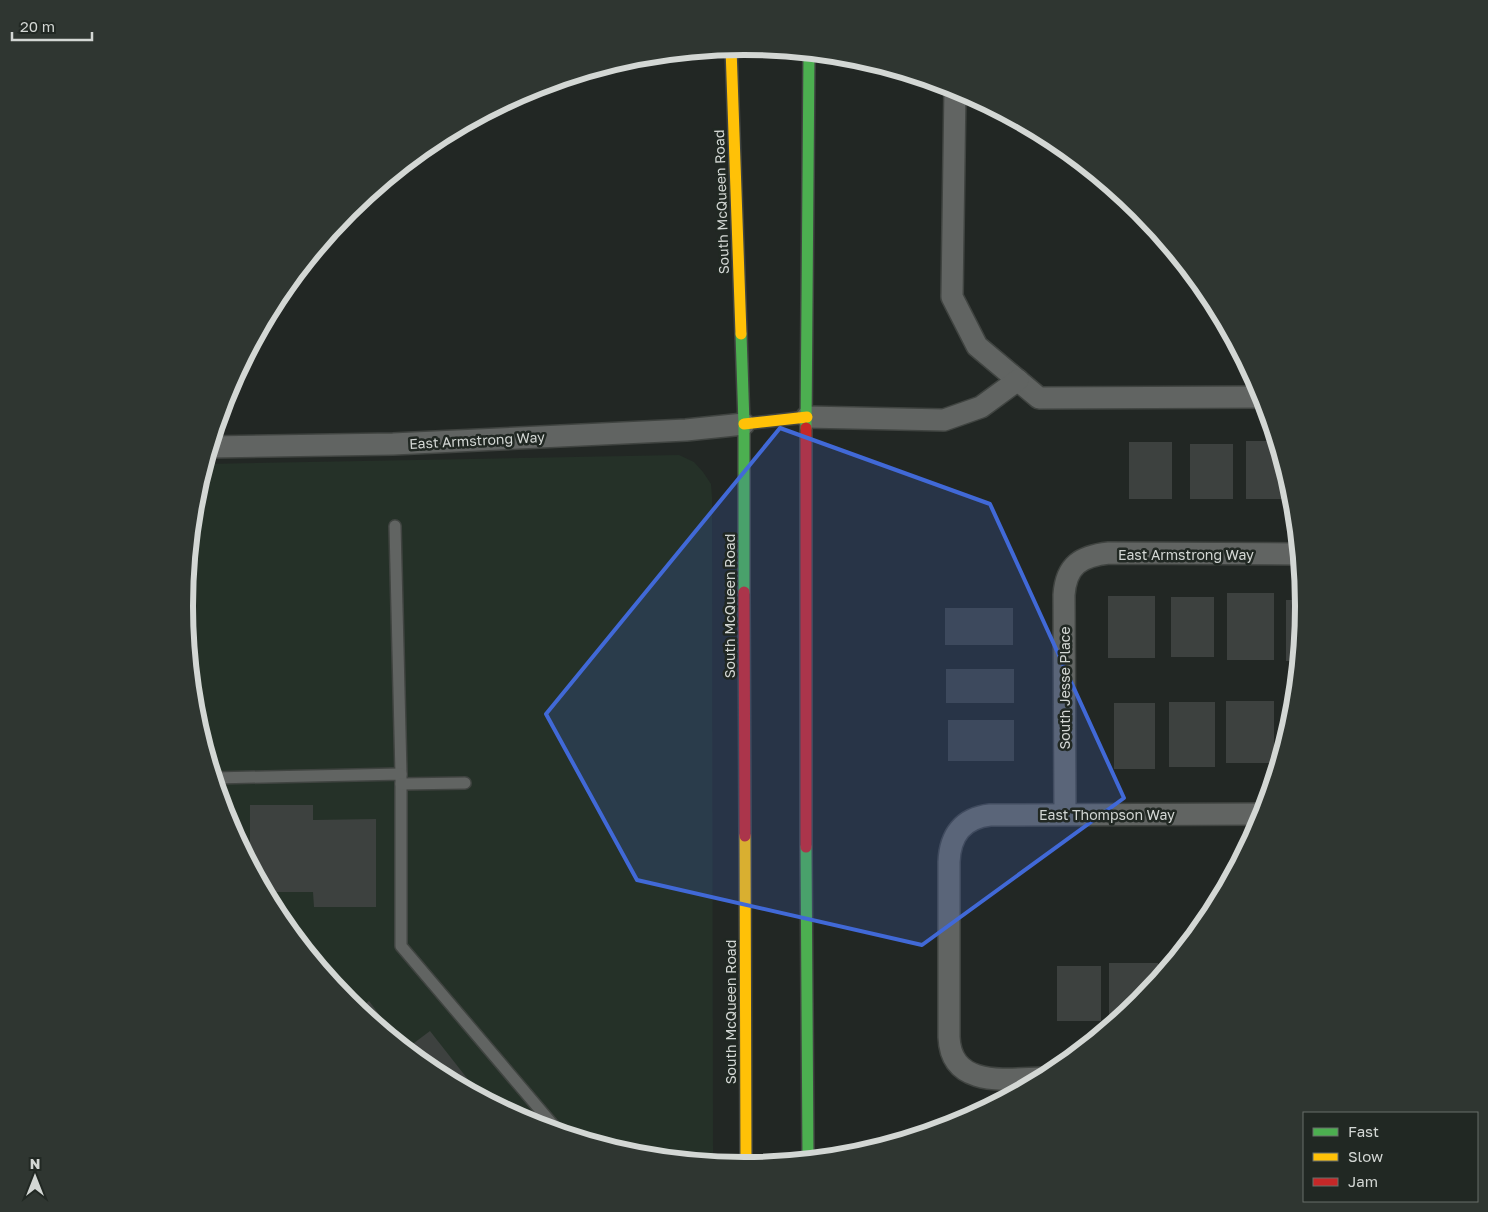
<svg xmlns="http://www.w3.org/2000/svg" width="1488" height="1212" font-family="'Golos Text',sans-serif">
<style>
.built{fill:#253128}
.building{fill:#3d413f}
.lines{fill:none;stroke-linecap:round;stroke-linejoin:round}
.lane-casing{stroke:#404441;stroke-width:14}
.street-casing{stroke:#404441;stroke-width:24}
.fast-casing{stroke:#404441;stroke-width:14}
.slow-casing{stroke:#404441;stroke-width:14}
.jam-casing{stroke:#404441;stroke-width:14}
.lane{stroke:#616462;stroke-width:11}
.street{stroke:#616462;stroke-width:21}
.fast{stroke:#4caf50;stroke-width:11}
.slow{stroke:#ffc107;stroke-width:11}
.jam{stroke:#c62828;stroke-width:11}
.marked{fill:#4169d7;fill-opacity:0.2;stroke:#4169d7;stroke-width:4;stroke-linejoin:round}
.labels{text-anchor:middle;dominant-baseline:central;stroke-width:5;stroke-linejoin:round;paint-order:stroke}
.street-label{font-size:14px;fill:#d3d7d4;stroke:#212823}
.rim{fill:none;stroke:#d3d7d4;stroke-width:6}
</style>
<rect width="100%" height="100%" fill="#222724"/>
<polygon class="built" points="679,455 694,462 703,472 711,484 712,497 713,1163 635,1155 530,1123 433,1071 348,1002 278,917 227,820 195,715 184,606 195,497 205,464"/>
<g class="building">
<polygon points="1246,441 1276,441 1289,485 1289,499 1246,499"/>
<rect x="1129" y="442" width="43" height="57"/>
<rect x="1190" y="444" width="43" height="55"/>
<rect x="1227" y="593" width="47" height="67"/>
<rect x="1108" y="596" width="47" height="62"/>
<rect x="1171" y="597" width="43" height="60"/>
<polygon points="1286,600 1303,600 1298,661 1286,661"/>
<rect x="945" y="608" width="68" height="37"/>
<rect x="946" y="669" width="68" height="34"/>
<rect x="1226" y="701" width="48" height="62"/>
<rect x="1169" y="702" width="46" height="65"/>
<rect x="1114" y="703" width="41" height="66"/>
<polygon points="1289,704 1294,704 1289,729"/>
<rect x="948" y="720" width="66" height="41"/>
<polygon points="250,805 313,805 313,820 376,819 376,907 314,907 313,892 265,892 250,864"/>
<polygon points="1109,963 1158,963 1158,979 1140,1002 1112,1025 1109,1025"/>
<rect x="1057" y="966" width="44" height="55"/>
<polygon points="369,1001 403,1046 403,1047 358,1010"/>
<polygon points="430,1031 470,1082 463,1087 433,1071 406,1049"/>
</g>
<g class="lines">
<defs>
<g id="lane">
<polyline points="395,526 401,774"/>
<polyline points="214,778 401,774 401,946 559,1132"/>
<polyline points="401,784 465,783"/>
</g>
<g id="street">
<polyline points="955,88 952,297 977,346 1039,398 1263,397"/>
<polyline points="807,417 944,420 981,407 1018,380"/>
<polyline points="210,447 393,444 686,430 744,424"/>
<path d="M1065 814 1064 595C1066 565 1081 556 1109 553L1299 554"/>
<path d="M1042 1078C1006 1079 951 1088 949 1037V862C950 835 963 818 990 815L1263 814"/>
</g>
<g id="fast">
<polyline points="741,334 744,424 744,592"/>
<polyline points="806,428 809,53"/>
<polyline points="806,847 808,1159"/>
</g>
<g id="slow">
<polyline points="731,48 741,334"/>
<polyline points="744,424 807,417"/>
<polyline points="745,836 746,1165"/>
</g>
<g id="jam">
<polyline points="744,592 745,836"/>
<polyline points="806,847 806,428"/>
</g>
</defs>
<use href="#lane" class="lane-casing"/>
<use href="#street" class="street-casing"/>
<use href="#fast" class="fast-casing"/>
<use href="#slow" class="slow-casing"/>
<use href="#jam" class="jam-casing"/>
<use href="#lane" class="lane"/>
<use href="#street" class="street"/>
<use href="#fast" class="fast"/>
<use href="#slow" class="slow"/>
<use href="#jam" class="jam"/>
</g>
<path class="marked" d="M780 428 990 504 1124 798 922 945 637 880 546 714Z"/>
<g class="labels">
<g class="street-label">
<text transform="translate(721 202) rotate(-92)">South McQueen Road</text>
<text transform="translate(477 440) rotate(-3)">East Armstrong Way</text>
<text x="1186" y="554">East Armstrong Way</text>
<text transform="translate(729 606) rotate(-90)">South McQueen Road</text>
<text transform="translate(1064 688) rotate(-90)">South Jesse Place</text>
<text x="1107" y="814">East Thompson Way</text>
<text transform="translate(730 1012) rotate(-90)">South McQueen Road</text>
</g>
</g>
<path d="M0 0H1488V1212H0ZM193 606a551 551 0 1 1 1102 0a551 551 0 1 1-1102 0Z" fill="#2f3631" fill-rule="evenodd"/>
<path class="rim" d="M193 606a551 551 0 1 1 1102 0a551 551 0 1 1-1102 0Z"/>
<rect x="1303" y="1112" width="175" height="90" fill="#212823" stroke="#686e6a"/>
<rect x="1313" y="1128" width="25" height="8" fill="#4caf50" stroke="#686e6a"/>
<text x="1348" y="1137" font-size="15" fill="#d3d7d4">Fast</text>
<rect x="1313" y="1153" width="25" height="8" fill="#ffc107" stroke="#686e6a"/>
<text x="1348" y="1162" font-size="15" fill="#d3d7d4">Slow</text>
<rect x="1313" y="1178" width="25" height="8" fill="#c62828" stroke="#686e6a"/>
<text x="1348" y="1187" font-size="15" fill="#d3d7d4">Jam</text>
<g transform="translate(35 1177)" stroke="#212823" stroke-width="4" paint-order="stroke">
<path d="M0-4L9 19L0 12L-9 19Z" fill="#d3d7d4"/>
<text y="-8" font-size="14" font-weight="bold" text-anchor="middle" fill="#d3d7d4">N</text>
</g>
<path d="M12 32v8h80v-8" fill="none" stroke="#d3d7d4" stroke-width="2.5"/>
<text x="20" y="32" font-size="15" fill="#d3d7d4" stroke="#212823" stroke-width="4" paint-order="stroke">20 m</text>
</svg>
